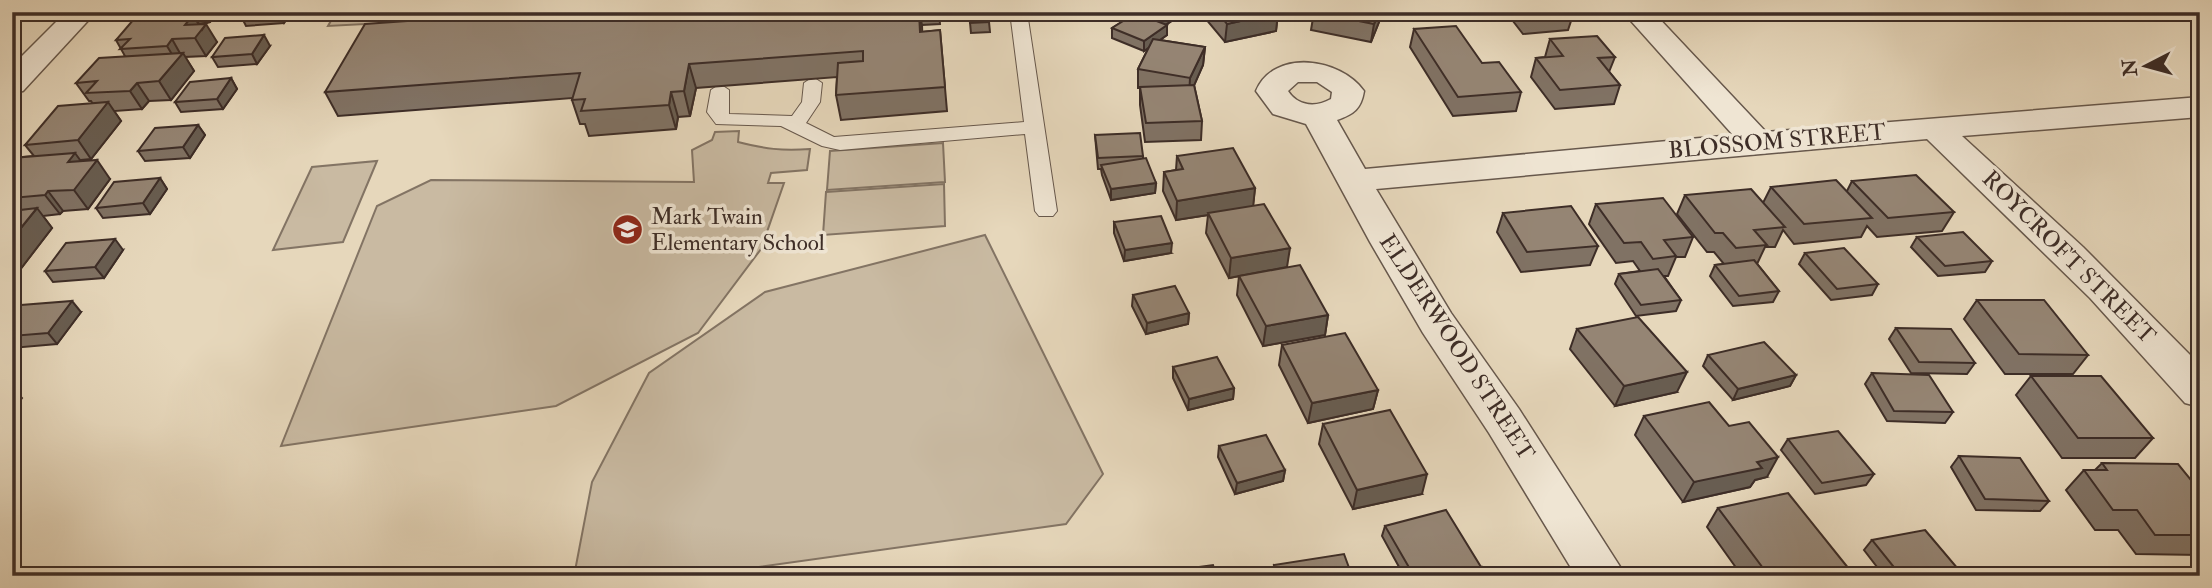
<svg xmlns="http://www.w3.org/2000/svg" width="2212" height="588" font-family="'IM FELL Double Pica',serif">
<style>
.green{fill:#c9baa2;stroke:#837464;stroke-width:2}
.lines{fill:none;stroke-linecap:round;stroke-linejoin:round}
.service-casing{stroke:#67584c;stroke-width:2}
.minor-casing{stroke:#67584c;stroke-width:3}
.service{fill:#efe5d3;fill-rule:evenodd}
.minor{fill:#efe5d3;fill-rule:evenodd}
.wall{fill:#807264;stroke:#3d2d27;stroke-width:2}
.shaded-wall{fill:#685d51;stroke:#3d2d27;stroke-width:2}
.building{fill:#958574;stroke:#3d2d27;stroke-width:2}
.labels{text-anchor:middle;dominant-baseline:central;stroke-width:7;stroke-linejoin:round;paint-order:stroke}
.street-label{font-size:23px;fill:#3d2d27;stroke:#efe5d3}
.poi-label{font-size:23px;fill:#3d2d27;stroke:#efe5d3;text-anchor:start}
</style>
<rect width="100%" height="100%" fill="#e6d7bb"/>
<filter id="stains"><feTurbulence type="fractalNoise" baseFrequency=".00286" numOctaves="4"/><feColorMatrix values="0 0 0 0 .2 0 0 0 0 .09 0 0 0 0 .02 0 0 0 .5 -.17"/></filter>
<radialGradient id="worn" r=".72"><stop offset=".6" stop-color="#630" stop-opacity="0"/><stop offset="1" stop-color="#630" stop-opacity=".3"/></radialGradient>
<g class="green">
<polygon points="336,12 574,12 372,28 365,24 328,26"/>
<path d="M739 131 738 142C765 149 782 151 810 149L807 170 771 173 768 183H784L761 249 698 333 556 406 281 446 377 206 431 180 694 182 692 150 712 140 715 132Z"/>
<polygon points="943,143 945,182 827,190 830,151"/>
<polygon points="377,161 343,242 273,250 312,167"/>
<polygon points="944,184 945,226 823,235 826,192"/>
<polygon points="985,235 1103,474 1066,524 695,576 574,576 592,482 649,373 765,292"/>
</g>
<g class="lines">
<defs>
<polygon id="service" points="1010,12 1027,12 1057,211 1053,216 1039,216 1035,211 1025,134 840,150 822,146 781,126 716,124 707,112 711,90 720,84 729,90 729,114 792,116 802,102 804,83 813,77 822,83 820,102 806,123 834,137 1024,122"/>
<g id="minor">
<polygon points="66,12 96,12 23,91 12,93 12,66"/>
<path d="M1623 12H1653L1766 132 2200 97V117L1962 136 2083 247 2200 365V407L2185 403 2090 298 1927 139 1376 189 1451 313 1519 409 1626 576H1576L1489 433 1423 333 1370 242 1306 124 1273 114 1256 91C1274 48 1341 58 1364 91 1361 109 1354 114 1337 120L1365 169 1733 135ZM1298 82H1317L1332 92 1331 99C1315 108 1298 106 1288 91Z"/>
</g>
</defs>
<use href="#service" class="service-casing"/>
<use href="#minor" class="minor-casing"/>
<use href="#service" class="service"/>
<use href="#minor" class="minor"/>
</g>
<g class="wall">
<polygon points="143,12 237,12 216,14 210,22 200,24 217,42 206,56 185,57 194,71 171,100 149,101 142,109 114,111 121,121 91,159 81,160 110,179 88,209 63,211 60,214 43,216 52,228 16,275 12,275 12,158 34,156 25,145 93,104 91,101 89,101 76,83 125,56 116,40 146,18"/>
<polygon points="243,12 291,12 284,23 246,26 241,16"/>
<polygon points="536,12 939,12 940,24 922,25 922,32 940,30 947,111 841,120 836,95 837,77 696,88 690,116 678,117 676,129 589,136 585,124 580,124 572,100 572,98 338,116 325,92"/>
<polygon points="969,12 988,12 990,32 971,33"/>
<polygon points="1131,12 1182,12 1182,14 1166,25 1167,35 1160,40 1205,47 1203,65 1194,85 1202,121 1201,140 1145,142 1140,105 1140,88 1138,88 1138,69 1149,47 1144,51 1112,38 1112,28 1131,16"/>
<polygon points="1206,12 1277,12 1278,13 1276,31 1225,42 1205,18"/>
<polygon points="1314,12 1382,12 1381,17 1371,42 1311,30"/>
<polygon points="1506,12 1574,12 1568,30 1523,34"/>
<polygon points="1414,29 1482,63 1521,92 1516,111 1453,116 1410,47"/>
<polygon points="1550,39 1615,57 1609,72 1620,85 1614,104 1555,109 1531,77 1536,58 1545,57"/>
<polygon points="270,46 257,64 218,67 212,57"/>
<polygon points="231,78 237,89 223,109 181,112 175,102"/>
<polygon points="198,125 205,135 190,158 145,161 138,151"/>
<polygon points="1095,135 1143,156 1143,159 1156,183 1155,193 1111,200 1102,175 1101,169 1098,169"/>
<polygon points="1177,156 1255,188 1253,205 1287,267 1328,315 1325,335 1263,346 1237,295 1239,276 1229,278 1206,233 1208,215 1176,220 1163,191 1164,172 1176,170"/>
<polygon points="160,178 167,189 150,214 103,218 96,208"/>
<polygon points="1852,181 1954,212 1942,231 1877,237 1867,226 1861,237 1794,244 1783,230 1775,247 1765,247 1757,264 1779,291 1773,302 1733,306 1710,276 1715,265 1724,264 1714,252 1707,252 1677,214 1685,195 1763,203 1771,187 1847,191"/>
<polygon points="1596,204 1693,237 1685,257 1676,257 1668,276 1664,276 1681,300 1676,311 1636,316 1615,284 1619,274 1640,271 1633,261 1616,263 1589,224"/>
<polygon points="1503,213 1598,246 1590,265 1521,272 1497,232"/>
<polygon points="1114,222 1171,253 1124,261 1114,233"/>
<polygon points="1917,237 1992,261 1985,272 1938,276 1911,247"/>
<polygon points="123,250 104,278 53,282 45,271"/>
<polygon points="1805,253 1878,284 1872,295 1831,300 1799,264"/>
<polygon points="1133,295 1189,313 1188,324 1146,334 1132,306"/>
<polygon points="1977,300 2088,355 2073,374 2005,374 1964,319"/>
<polygon points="81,312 57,344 12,348 12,316"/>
<polygon points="1896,328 1975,363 1967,374 1911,373 1889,339"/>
<polygon points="1577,329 1677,392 1615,406 1570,349"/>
<polygon points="1282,345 1378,390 1373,409 1308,423 1279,365"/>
<polygon points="1708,355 1796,375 1790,386 1733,400 1703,366"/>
<polygon points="1173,367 1234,388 1233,399 1188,410 1173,378"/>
<polygon points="1872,373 1953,412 1945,423 1887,421 1865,384"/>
<polygon points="2031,376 2153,438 2135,458 2062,458 2016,395"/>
<polygon points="1644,416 1767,477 1755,480 1750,487 1683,502 1635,435"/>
<polygon points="1323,424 1422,494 1353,509 1319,444"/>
<polygon points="1788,439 1874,474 1866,485 1815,494 1781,450"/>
<polygon points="1219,446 1285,470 1283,481 1235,494 1218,457"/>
<polygon points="1959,456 2049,501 2040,511 1976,510 1951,467"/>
<polygon points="2102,463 2200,491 2200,555 2136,554 2118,530 2095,530 2066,490 2084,470 2095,470"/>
<polygon points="1718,508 1844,576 1742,576 1707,527"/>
<polygon points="1385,526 1481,567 1478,576 1404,576 1382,536"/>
<polygon points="1872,540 1964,576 1884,576 1864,550"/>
<polygon points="1274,565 1352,576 1273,576"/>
<polygon points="2182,571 2200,576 2177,576"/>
</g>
<g class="shaded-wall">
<polygon points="192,12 215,12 216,14 210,22 199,24"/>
<polygon points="279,12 291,12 284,23 279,13"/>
<polygon points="919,12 922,25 923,55 920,32"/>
<polygon points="1170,12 1182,12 1182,14 1159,29 1159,19"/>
<polygon points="1379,12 1382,12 1381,17 1371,42 1374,24"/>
<polygon points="1278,13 1276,31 1225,42 1227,24"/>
<polygon points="193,15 202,30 206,24 217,42 206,56 195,38 185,25"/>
<polygon points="1167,25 1167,35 1144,51 1144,41"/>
<polygon points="264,35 270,46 257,64 252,54"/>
<polygon points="172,39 181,55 183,53 194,71 171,100 159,81 176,61 167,46"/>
<polygon points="1205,47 1203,65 1189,97 1190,78"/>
<polygon points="689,64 696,88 690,116 684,91"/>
<polygon points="231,78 237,89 223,109 217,99"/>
<polygon points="137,83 149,101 142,109 130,91"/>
<polygon points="671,92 678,117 676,129 669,105"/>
<polygon points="108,102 121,121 91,159 78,140"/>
<polygon points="198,125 205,135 190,158 183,147"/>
<polygon points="75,153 88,171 97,160 110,179 88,209 74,190 68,162"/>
<polygon points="160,178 167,189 150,214 143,203"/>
<polygon points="1156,183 1155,193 1111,200 1111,189"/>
<polygon points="1255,188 1253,208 1176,220 1177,201"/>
<polygon points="48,191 63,211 60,214 45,195"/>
<polygon points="37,208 52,228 16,275 12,270 12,239"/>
<polygon points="115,239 123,250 104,278 95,267"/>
<polygon points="1172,243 1171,253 1124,261 1125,250"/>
<polygon points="1290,248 1287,267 1229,278 1231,258"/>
<polygon points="72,301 81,312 57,344 48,333"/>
<polygon points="1189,313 1188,324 1146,334 1147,323"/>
<polygon points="1328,315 1325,335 1263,346 1266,326"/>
<polygon points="1687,372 1677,392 1615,406 1624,386"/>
<polygon points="1796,375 1790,386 1733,400 1738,389"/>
<polygon points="12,387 22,398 12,412"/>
<polygon points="1234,388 1233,399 1188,410 1189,399"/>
<polygon points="1378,390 1373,409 1308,423 1312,403"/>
<polygon points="1778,457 1767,477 1755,480 1750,487 1683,502 1694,482 1757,462"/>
<polygon points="1285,470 1283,481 1235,494 1237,483"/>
<polygon points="1427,474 1422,494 1353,509 1357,490"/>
<polygon points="1481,567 1478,576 1450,576"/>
<polygon points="1849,569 1844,576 1819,576"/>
</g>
<g class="building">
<polygon points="243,12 279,12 279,13 241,16"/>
<polygon points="536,12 919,12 920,32 940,30 945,87 836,95 838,63 863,61 863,51 689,64 684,91 671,92 669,105 581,111 585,99 572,100 580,73 325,92 365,24"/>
<polygon points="969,12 988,12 989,22 970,23"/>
<polygon points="1143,12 1170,12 1159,19"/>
<polygon points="1217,12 1277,12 1278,13 1227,24"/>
<polygon points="1314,12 1379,12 1374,24"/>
<polygon points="1525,12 1574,12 1528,16"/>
<polygon points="1136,13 1167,25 1144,41 1112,28"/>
<polygon points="193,15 185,25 206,24 195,38 172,39 167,46 120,49 130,39 116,40 134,19"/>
<polygon points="1456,26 1482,63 1499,62 1521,92 1458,97 1414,29"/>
<polygon points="264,35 252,54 212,57 225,38"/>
<polygon points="1597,36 1615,57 1598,58 1620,85 1560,90 1536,58 1563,56 1550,39"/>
<polygon points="1153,39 1205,47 1190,78 1138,69"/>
<polygon points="183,53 159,81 137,83 130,91 86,93 97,81 76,83 99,58"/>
<polygon points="231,78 217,99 175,102 190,82"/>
<polygon points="1194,85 1202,121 1146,123 1140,87"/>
<polygon points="108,102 78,140 25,145 58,106"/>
<polygon points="198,125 183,147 138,151 155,128"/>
<polygon points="1140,133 1143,156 1098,158 1095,135"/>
<polygon points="1233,148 1255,188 1177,201 1164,172 1183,169 1177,156"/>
<polygon points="75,153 68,162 97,160 74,190 48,191 45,195 12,198 12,158"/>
<polygon points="1146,158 1156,183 1111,189 1101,165"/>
<polygon points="1916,175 1954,212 1888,218 1852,181"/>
<polygon points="160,178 143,203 96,208 114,182"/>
<polygon points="1836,180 1872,218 1804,224 1771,187"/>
<polygon points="1751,189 1785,227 1754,230 1767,245 1736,248 1723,233 1715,233 1685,195"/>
<polygon points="1663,198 1693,237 1664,240 1676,256 1653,259 1641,242 1624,243 1596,204"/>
<polygon points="1264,204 1290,248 1231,258 1208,213"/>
<polygon points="1571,206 1598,246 1527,252 1503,213"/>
<polygon points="37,208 12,239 12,211"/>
<polygon points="1161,216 1172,243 1125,250 1114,222"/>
<polygon points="1963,232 1992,261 1945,266 1917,237"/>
<polygon points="115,239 95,267 45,271 66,243"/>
<polygon points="1844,248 1878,284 1837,289 1805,253"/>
<polygon points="1754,260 1779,291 1739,296 1715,265"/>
<polygon points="1300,265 1328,315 1266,326 1239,276"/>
<polygon points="1658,269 1681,300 1641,305 1619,274"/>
<polygon points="1175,286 1189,313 1147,323 1133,295"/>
<polygon points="1977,300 2044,300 2088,355 2019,354"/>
<polygon points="72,301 48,333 12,336 12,316 21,305"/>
<polygon points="1638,317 1687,372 1624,386 1577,329"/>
<polygon points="1896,328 1951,329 1975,363 1919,362"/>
<polygon points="1345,333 1378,390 1312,403 1282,345"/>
<polygon points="1764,342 1796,375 1738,389 1708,355"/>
<polygon points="1217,357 1234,388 1189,399 1173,367"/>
<polygon points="1872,373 1929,375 1953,412 1894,411"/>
<polygon points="2031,376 2101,376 2153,438 2078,438"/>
<polygon points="1709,402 1729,426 1749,422 1778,457 1757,462 1762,468 1694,482 1644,416"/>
<polygon points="1390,410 1427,474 1357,490 1323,424"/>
<polygon points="1838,431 1874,474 1822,483 1788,439"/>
<polygon points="1266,435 1285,470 1237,483 1219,446"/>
<polygon points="1959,456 2020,458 2049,501 1985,499"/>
<polygon points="2102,463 2178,464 2200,491 2200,535 2155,535 2137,510 2113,510 2084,470 2107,470"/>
<polygon points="1788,493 1849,569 1819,576 1769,576 1718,508"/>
<polygon points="1446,510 1481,567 1450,576 1414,576 1385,526"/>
<polygon points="1925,530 1964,576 1901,576 1872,540"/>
<polygon points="1344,554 1352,576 1278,576 1274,565"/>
<polygon points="1213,565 1216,576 1177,576 1176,570"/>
<polygon points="2182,571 2200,571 2200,576 2186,576"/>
</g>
<defs>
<symbol id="school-disc" viewBox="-11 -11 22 22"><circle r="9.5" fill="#8f2418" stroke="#efe5d3"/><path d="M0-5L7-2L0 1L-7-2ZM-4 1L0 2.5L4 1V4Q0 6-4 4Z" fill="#fff"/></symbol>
</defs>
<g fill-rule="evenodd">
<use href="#school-disc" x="610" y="212" width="35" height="35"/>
</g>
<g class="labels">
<g class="street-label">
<text transform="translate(1777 141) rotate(-5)">BLOSSOM STREET</text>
<text transform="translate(2069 257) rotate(45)">ROYCROFT STREET</text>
<text transform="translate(1457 347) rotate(57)">ELDERWOOD STREET</text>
</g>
<g class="poi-label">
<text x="651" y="216">Mark Twain<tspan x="651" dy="26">Elementary School</tspan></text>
</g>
</g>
<rect width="2212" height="588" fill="none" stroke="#e6d7bb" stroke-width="42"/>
<rect x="14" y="14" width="2184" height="560" fill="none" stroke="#3d2d27" stroke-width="3.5"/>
<rect x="21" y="21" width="2170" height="546" fill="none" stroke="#3d2d27" stroke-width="2"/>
<g transform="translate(2146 66) rotate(264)" stroke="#efe5d3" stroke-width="5" paint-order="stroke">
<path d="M0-5L12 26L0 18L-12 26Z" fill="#3d2d27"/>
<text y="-10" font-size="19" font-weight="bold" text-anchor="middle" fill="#3d2d27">N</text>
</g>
<rect width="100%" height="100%" filter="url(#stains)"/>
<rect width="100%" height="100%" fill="url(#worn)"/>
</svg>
